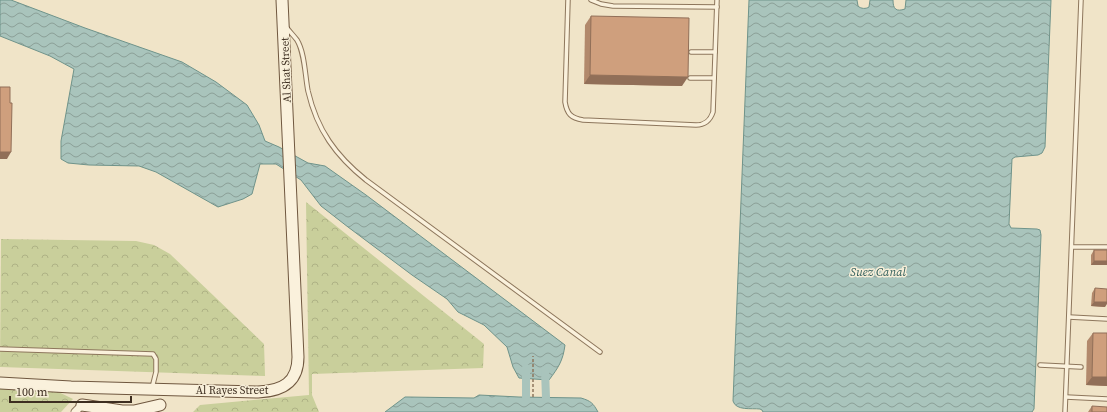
<svg xmlns="http://www.w3.org/2000/svg" width="1107" height="412" font-family="'Source Serif 4',serif">
<style>
.park{fill:url(#park-crowns)}
.water{fill:url(#water-waves);stroke:#6f938a}
.lines{fill:none;stroke-linecap:round;stroke-linejoin:round}
.canal{stroke:#a9c4bc;stroke-width:8}
.lane-casing{stroke:#8d765c;stroke-width:5.5}
.street-casing{stroke:#8d765c;stroke-width:9}
.secondary-casing{stroke:#6f573f;stroke-width:13}
.path{stroke:#8d765c;stroke-width:1.5;stroke-dasharray:3 2;stroke-linecap:butt}
.lane{stroke:#faf1dc;stroke-width:3.5}
.street{stroke:#faf1dc;stroke-width:7}
.secondary{stroke:#faf1dc;stroke-width:11}
.wall{fill:#b2896c}
.shaded-wall{fill:#916f58}
.building{fill:#cf9f7d;stroke:#916f58}
.labels{text-anchor:middle;dominant-baseline:central;stroke-width:3;stroke-linejoin:round;paint-order:stroke}
.street-label{font-size:11px;fill:#3d2e20;stroke:#f7eed8}
.water-label{font-size:12px;font-style:italic;fill:#2f5d5a;stroke:#f7eed8}
</style>
<defs>
<pattern id="park-crowns" width="20" height="18" patternUnits="userSpaceOnUse"><rect width="20" height="18" fill="#c9cf9b"/><path d="M2 6a3 3 0 1 1 6 0M12 15a3 3 0 1 1 6 0" fill="none" stroke="#aeb285"/></pattern>
<pattern id="water-waves" width="16" height="10" patternUnits="userSpaceOnUse"><rect width="16" height="10" fill="#a9c4bc"/><path d="M0 5q4-4 8 0t8 0" fill="none" stroke="#8ba098"/></pattern>
</defs>
<rect width="100%" height="100%" fill="#f0e4c8"/>
<g class="park">
<polygon points="306,202 484,344 483,368 312,374 312,395 319,412 193,412 200,405 309,395"/>
<polygon points="1,239 136,241 154,245 170,254 264,344 265,376 0,367"/>
<polygon points="0,383 42,384 73,399 61,412 0,412"/>
</g>
<g class="water">
<path d="M0 0H11L85 28 182 62 216 82 247 105 259 125 265 141 279 147 308 163 325 166 366 195 565 345C563 361 558 368 549 380L519 378 513 367 507 347 484 325 458 312 447 299 412 275 348 227 321 206 301 180 276 164H260L252 194 243 199 218 207 156 172 139 166 89 165 68 163 61 159V141L74 69 50 56 0 36Z"/>
<path d="M749 0H857L858 6C861 9 866 9 869 7L870 0H893C893 9 896 12 905 9L906 0H1051L1045 147 1042 153 1038 155 1015 157 1012 159 1009 224 1011 228 1037 229 1040 230 1041 235 1034 409 1032 412H763L762 410 760 409C751 408 736 411 733 401Z"/>
<path d="M479 395 519 397 581 398C591 401 593 403 598 412H385L405 397H408L474 398Z"/>
</g>
<g class="lines">
<g class="canal">
<polyline points="526,368 526,397"/>
<polyline points="545,370 546,398"/>
</g>
<defs>
<g id="lane">
<path d="M568 0 565 102C567 114 571 118 583 120L696 125C705 125 710 121 713 112L717 0"/>
<polyline points="591,0 601,4 613,6 717,7"/>
<path d="M287 28C290 32 294 36 297 40 305 53 305 76 308 91 317 130 336 156 366 180L600 352"/>
<polyline points="691,52 715,52"/>
<polyline points="690,78 714,78"/>
<polyline points="1072,247 1107,247"/>
<polyline points="1069,317 1107,319"/>
<polyline points="0,349 153,354 156,359 156,372 152,388"/>
<polyline points="1040,365 1081,367"/>
<polyline points="1066,397 1107,399"/>
<polyline points="1065,412 1081,0"/>
</g>
<polyline id="street" points="75,412 82,405"/>
<g id="secondary">
<path d="M0 383 71 387 258 392C282 391 298 383 298 357L282 0"/>
<polyline points="82,405 122,411 134,411 160,405"/>
</g>
</defs>
<use href="#lane" class="lane-casing"/>
<use href="#street" class="street-casing"/>
<use href="#secondary" class="secondary-casing"/>
<polyline class="path" points="533,397 533,356"/>
<use href="#lane" class="lane"/>
<use href="#street" class="street"/>
<use href="#secondary" class="secondary"/>
</g>
<g class="wall">
<polygon points="591,16 682,86 584,84 585,25"/>
<polygon points="1094,250 1107,250 1107,265 1091,265 1091,255"/>
<polygon points="1095,288 1105,307 1091,306 1092,293"/>
<polygon points="1093,333 1107,333 1107,386 1086,385 1087,341"/>
<polygon points="1092,406 1107,412 1088,412"/>
</g>
<g class="shaded-wall">
<polygon points="590,75 688,77 682,86 584,84"/>
<polygon points="0,152 11,152 7,159 0,159"/>
<polygon points="1094,261 1107,261 1107,265 1091,265"/>
<polygon points="1094,302 1107,302 1107,304 1105,307 1091,306"/>
<polygon points="1092,377 1107,377 1107,386 1086,385"/>
</g>
<g class="building">
<polygon points="591,16 689,18 688,77 590,75"/>
<polygon points="0,87 10,87 10,103 12,103 11,152 0,152"/>
<rect x="1094" y="250" width="13" height="11"/>
<polygon points="1095,288 1107,289 1107,302 1094,302"/>
<polygon points="1093,333 1107,333 1107,377 1092,377"/>
<polygon points="1092,406 1107,407 1107,412 1092,412"/>
</g>
<g class="labels">
<g class="street-label">
<text transform="translate(286 70) rotate(-92)">Al Shat Street</text>
<text x="232" y="390">Al Rayes Street</text>
</g>
<g class="water-label">
<text x="878" y="272">Suez Canal</text>
</g>
</g>
<path d="M10 396v6h121v-6" fill="none" stroke="#3d2e20" stroke-width="2"/>
<text x="16" y="396" font-size="12" fill="#3d2e20" stroke="#f7eed8" stroke-width="3" paint-order="stroke">100 m</text>
</svg>
